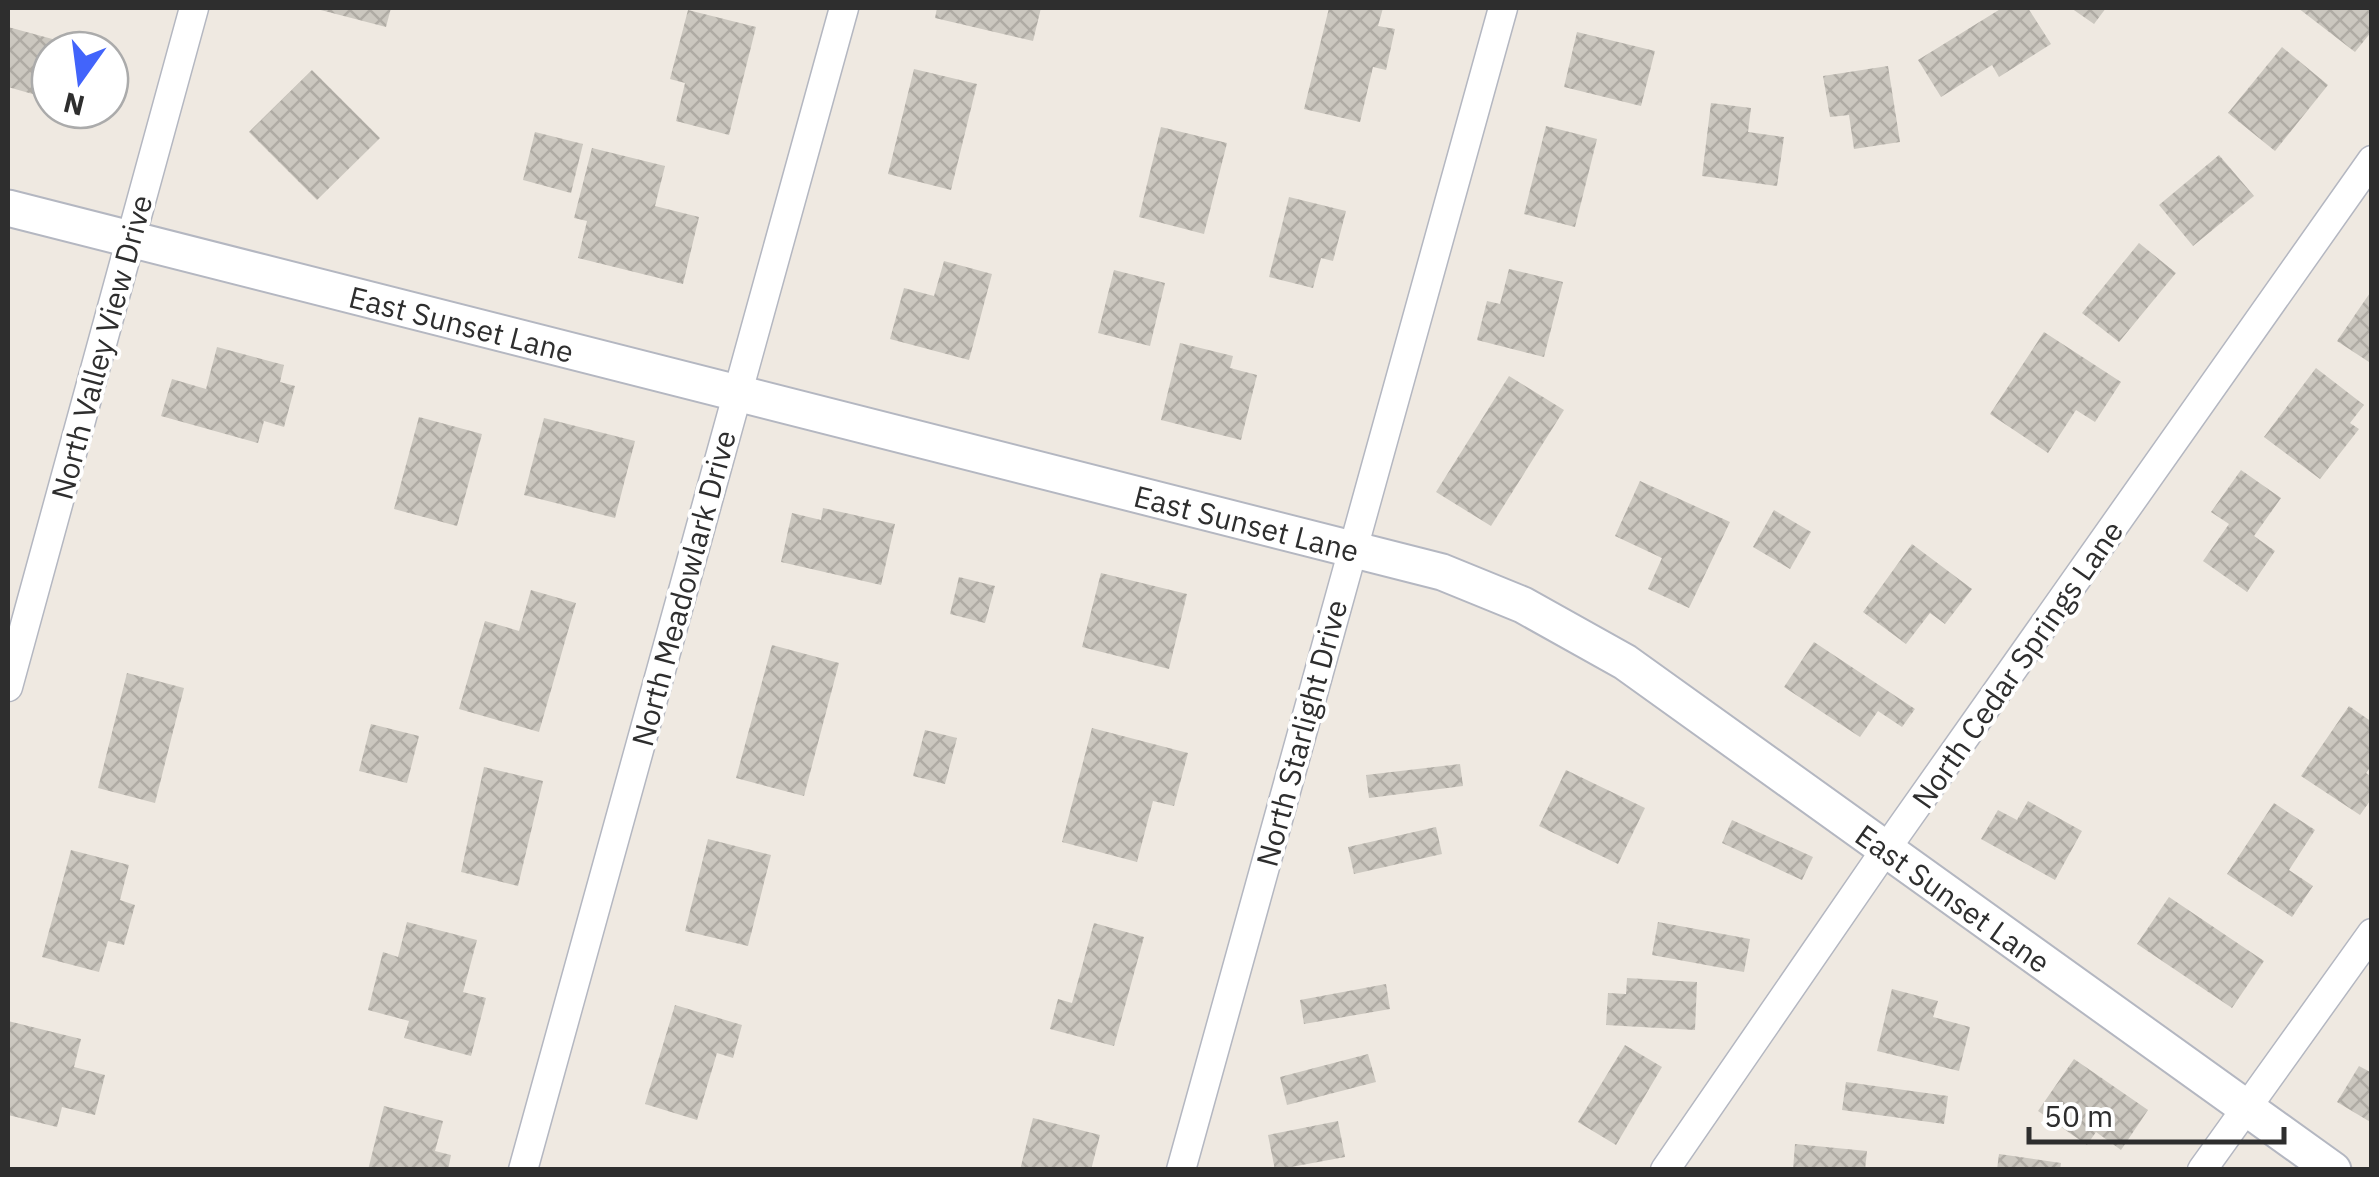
<svg xmlns="http://www.w3.org/2000/svg" width="2379" height="1177" font-family="'IBM Plex Sans',sans-serif">
<style>
.building{fill:url(#building-cross-hatch)}
.lines{fill:none;stroke-linecap:round;stroke-linejoin:round}
.minor-casing{stroke:#b4b7c1;stroke-width:31}
.tertiary-casing{stroke:#b4b7c1;stroke-width:39}
.minor{stroke:#fff;stroke-width:28}
.tertiary{stroke:#fff;stroke-width:35}
.labels{text-anchor:middle;dominant-baseline:central;stroke-width:8;stroke-linejoin:round;paint-order:stroke}
.street-label{font-size:30px;fill:#2e2e2e;stroke:#fff}
</style>
<defs>
<pattern id="building-cross-hatch" width="8" height="8" patternUnits="userSpaceOnUse" patternTransform="scale(2.5)"><rect width="8" height="8" fill="#cbc7bf"/><path d="M0 0l8 8M0 8l8-8" fill="none" stroke="#afaba4"/></pattern>
</defs>
<rect width="100%" height="100%" fill="#efe9e1"/>
<g class="building">
<polygon points="313,8 391,8 386,27"/>
<polygon points="937,8 1041,8 1033,41 935,18"/>
<polygon points="1329,8 1383,8 1378,26 1395,29 1386,70 1373,67 1360,122 1304,109"/>
<polygon points="2002,8 2028,8 2051,44 1999,77 1992,65 1941,97 1918,60"/>
<polygon points="2071,8 2106,8 2094,24"/>
<polygon points="2298,8 2367,8 2372,11 2372,31 2355,52"/>
<polygon points="688,10 756,27 729,135 676,121 685,83 670,79"/>
<polygon points="8,27 82,47 82,50 50,50 50,99 8,87"/>
<polygon points="1577,32 1655,51 1641,106 1564,87"/>
<polygon points="2282,47 2328,85 2275,151 2228,113"/>
<polygon points="1888,66 1900,142 1854,149 1849,115 1830,117 1823,76"/>
<polygon points="914,69 977,84 951,190 888,174"/>
<polygon points="312,70 380,138 317,200 249,132"/>
<polygon points="1711,103 1751,108 1748,132 1784,137 1777,186 1702,176"/>
<polygon points="1546,126 1597,139 1575,227 1524,214"/>
<polygon points="1161,127 1227,143 1204,234 1139,217"/>
<polygon points="535,132 583,144 571,193 523,180"/>
<polygon points="592,148 665,166 655,206 699,217 683,284 578,258 587,221 574,218"/>
<polygon points="2219,155 2254,196 2193,246 2159,205"/>
<polygon points="1289,197 1346,211 1333,261 1321,258 1313,288 1269,277"/>
<polygon points="2139,243 2176,273 2119,342 2082,313"/>
<polygon points="944,261 992,274 969,360 890,339 904,288 934,296"/>
<polygon points="1509,269 1563,282 1544,357 1477,340 1487,301 1500,304"/>
<polygon points="1114,270 1165,283 1150,346 1098,333"/>
<polygon points="2372,290 2372,364 2337,341"/>
<polygon points="2044,332 2121,382 2095,422 2076,410 2048,453 1990,414"/>
<polygon points="1180,343 1233,356 1230,368 1257,375 1241,440 1161,420"/>
<polygon points="217,347 284,365 280,382 295,386 284,427 264,421 258,443 161,416 172,379 206,389"/>
<polygon points="2316,368 2364,405 2350,423 2359,429 2320,479 2264,437"/>
<polygon points="1509,376 1564,410 1491,526 1436,492"/>
<polygon points="419,417 482,434 457,526 394,509"/>
<polygon points="544,418 635,441 615,518 524,495"/>
<polygon points="2241,470 2281,498 2254,536 2275,551 2247,592 2203,561 2229,524 2211,512"/>
<polygon points="1640,481 1730,522 1689,608 1648,589 1662,558 1615,536"/>
<polygon points="823,508 895,524 881,585 781,562 792,513 821,520"/>
<polygon points="1774,510 1811,532 1790,569 1753,547"/>
<polygon points="1912,544 1972,589 1945,624 1930,613 1906,644 1863,612"/>
<polygon points="1101,573 1187,594 1169,669 1082,647"/>
<polygon points="959,577 995,586 985,623 950,614"/>
<polygon points="531,590 576,603 539,732 459,709 485,621 519,631"/>
<polygon points="1814,642 1915,709 1902,727 1878,711 1860,737 1784,687"/>
<polygon points="772,645 839,663 804,796 736,778"/>
<polygon points="127,673 184,688 155,803 98,788"/>
<polygon points="2349,706 2372,722 2372,765 2366,773 2372,777 2372,798 2360,815 2301,776"/>
<polygon points="371,724 419,736 407,783 359,771"/>
<polygon points="1092,728 1188,753 1174,806 1153,801 1137,862 1062,842"/>
<polygon points="925,730 957,738 945,784 913,776"/>
<polygon points="1460,764 1463,786 1369,798 1366,775"/>
<polygon points="484,767 543,781 518,886 461,872"/>
<polygon points="1566,770 1645,808 1618,864 1539,826"/>
<polygon points="2028,801 2082,831 2055,880 1981,839 1998,810 2017,820"/>
<polygon points="2274,803 2315,830 2289,870 2313,886 2292,917 2227,874"/>
<polygon points="1732,820 1813,857 1802,880 1722,843"/>
<polygon points="1436,827 1442,854 1354,874 1348,847"/>
<polygon points="708,839 771,855 748,946 685,931"/>
<polygon points="71,850 129,865 120,900 135,905 124,945 108,941 99,972 42,957"/>
<polygon points="2169,897 2264,961 2232,1008 2137,944"/>
<polygon points="407,922 477,940 463,992 486,998 471,1056 404,1038 409,1021 368,1010 383,952 398,957"/>
<polygon points="1658,922 1750,939 1744,972 1652,955"/>
<polygon points="1094,923 1144,937 1114,1046 1050,1029 1058,999 1072,1003"/>
<polygon points="1627,978 1697,982 1695,1030 1606,1025 1608,993 1626,994"/>
<polygon points="1386,984 1390,1009 1304,1024 1300,1000"/>
<polygon points="1892,989 1938,1001 1933,1017 1970,1027 1959,1071 1877,1051"/>
<polygon points="675,1005 742,1025 733,1058 717,1053 697,1120 645,1104"/>
<polygon points="8,1021 81,1039 74,1067 105,1075 95,1115 62,1107 57,1127 8,1115"/>
<polygon points="1625,1045 1662,1067 1616,1145 1578,1122"/>
<polygon points="1368,1054 1376,1082 1287,1105 1280,1077"/>
<polygon points="2074,1059 2148,1110 2121,1150 2096,1132 2087,1145 2038,1111"/>
<polygon points="2359,1066 2372,1073 2372,1123 2337,1102"/>
<polygon points="1846,1082 1948,1096 1944,1124 1842,1110"/>
<polygon points="384,1106 443,1121 435,1151 451,1155 448,1170 368,1170"/>
<polygon points="1033,1118 1100,1135 1091,1170 1020,1170"/>
<polygon points="1338,1121 1345,1157 1275,1170 1268,1135"/>
<polygon points="1795,1144 1867,1151 1865,1170 1793,1170"/>
<polygon points="1999,1154 2061,1163 2060,1170 1997,1170"/>
</g>
<g class="lines">
<defs>
<g id="minor">
<polyline points="8,687 194,8"/>
<polyline points="523,1170 844,8"/>
<polyline points="1181,1170 1503,8"/>
<polyline points="1665,1170 1886,849 2372,160"/>
<polyline points="2202,1170 2372,933"/>
</g>
<g id="tertiary">
<path id="s1" d="M8 208 1442 572 1523 605 1625 662 2333 1170"/>
</g>
</defs>
<use href="#minor" class="minor-casing"/>
<use href="#tertiary" class="tertiary-casing"/>
<use href="#minor" class="minor"/>
<use href="#tertiary" class="tertiary"/>
</g>
<g class="labels">
<g class="street-label">
<text stroke="none"><textPath href="#s1" startOffset="468">East Sunset Lane</textPath></text>
<text transform="translate(101 347) rotate(-75)">North Valley View Drive</text>
<text stroke="none"><textPath href="#s1" startOffset="1278">East Sunset Lane</textPath></text>
<text transform="translate(683 588) rotate(-75)">North Meadowlark Drive</text>
<text transform="translate(2017 664) rotate(-55)">North Cedar Springs Lane</text>
<text transform="translate(1301 733) rotate(-75)">North Starlight Drive</text>
<text stroke="none"><textPath href="#s1" startOffset="2088">East Sunset Lane</textPath></text>
</g>
</g>
<rect width="2379" height="1177" fill="none" stroke="#2e2e2e" stroke-width="20"/>
<g transform="translate(80 80) rotate(194)"><circle r="48" fill="#ffffff" stroke="#ababab" stroke-width="2.5"/>
<path d="M0-8L18 38L0 25L-18 38Z" fill="#4264fb"/>
<text y="-15" font-size="28" font-weight="bold" text-anchor="middle" fill="#2e2e2e">N</text>
</g>
<path d="M2029 1127v15h255v-15" fill="none" stroke="#2e2e2e" stroke-width="5"/>
<text x="2044" y="1127" font-size="30" fill="#2e2e2e" stroke="#ffffff" stroke-width="8" paint-order="stroke">50 m</text>
</svg>
